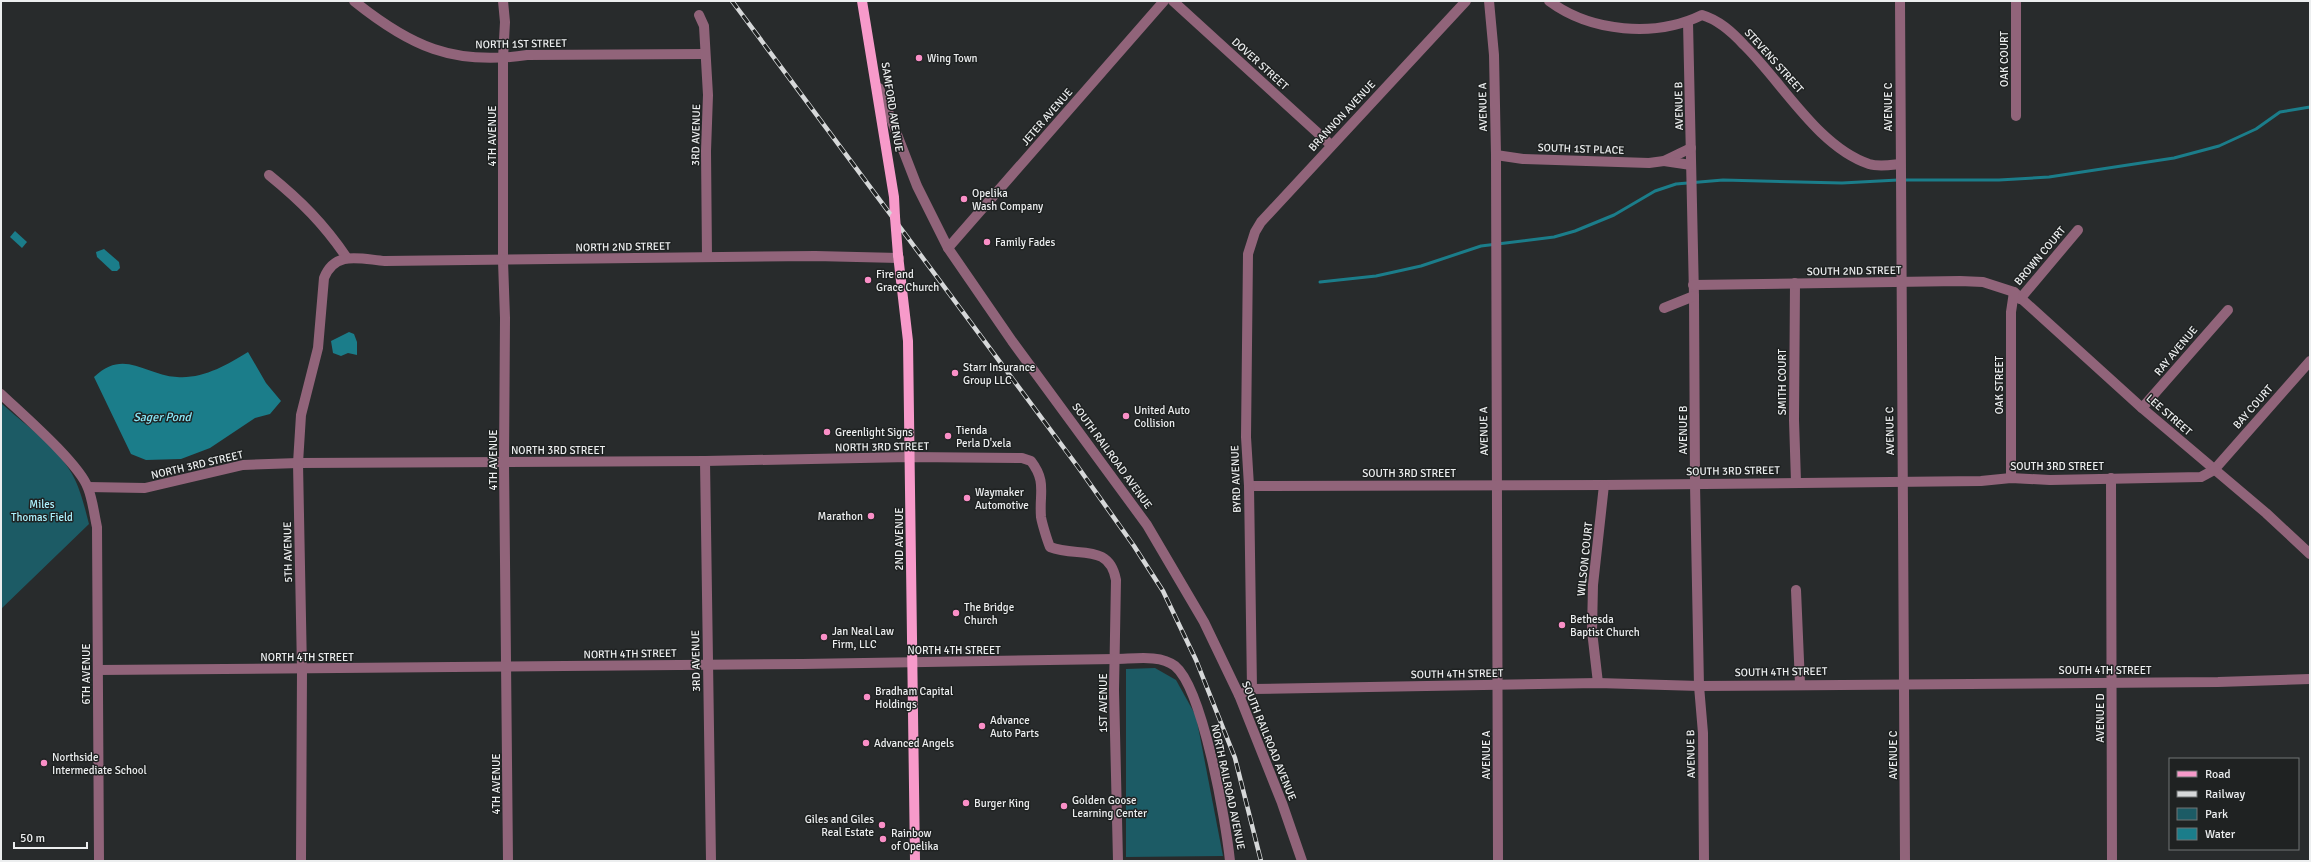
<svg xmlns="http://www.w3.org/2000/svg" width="2311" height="862" font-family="Signika,sans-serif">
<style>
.green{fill:#1c5b65}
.water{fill:#1b7d8a}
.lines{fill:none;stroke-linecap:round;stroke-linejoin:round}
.stream{stroke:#1b7d8a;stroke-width:3}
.minor{stroke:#91647a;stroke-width:10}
.major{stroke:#f79aca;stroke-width:10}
.rail-casing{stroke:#d6d8d9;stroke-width:4.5}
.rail{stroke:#1f2222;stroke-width:3;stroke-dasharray:9;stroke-linecap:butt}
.major-bridge{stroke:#f79aca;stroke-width:10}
.poi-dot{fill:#fa8fc7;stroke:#1f2222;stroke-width:1.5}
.labels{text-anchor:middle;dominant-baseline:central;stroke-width:3;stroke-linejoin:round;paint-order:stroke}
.street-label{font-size:11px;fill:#eceeef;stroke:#1f2222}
.poi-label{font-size:11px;fill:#eceeef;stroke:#1f2222;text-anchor:start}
.park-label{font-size:11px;fill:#acf1fd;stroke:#1f2222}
.water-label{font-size:12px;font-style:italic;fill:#89e9f9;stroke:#1f2222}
</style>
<rect width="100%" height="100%" fill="#282b2c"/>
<g class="green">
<path d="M1 403C23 423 53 444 69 469 80 486 84 505 89 524L1 609Z"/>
<polygon points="1155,668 1176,680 1196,716 1223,856 1126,857 1126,669"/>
</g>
<g class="water">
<polygon points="15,231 27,242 22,248 10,237"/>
<polygon points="104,249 119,262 120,268 117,271 112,271 97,257 96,252"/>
<polygon points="349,332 354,334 357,342 357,355 348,353 341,356 333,353 331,341"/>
<path d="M248 352 266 383 281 401 270 414 255 418 210 448 181 459 146 460 131 454 94 377C124 348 145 375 177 377 203 379 227 365 248 352Z"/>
</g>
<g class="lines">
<polyline class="stream" points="1320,282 1376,276 1421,266 1481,246 1554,237 1575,231 1614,215 1655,191 1676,184 1723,180 1842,183 1898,180 1999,180 2049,177 2174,158 2219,146 2256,129 2280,112 2310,107"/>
<g class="minor">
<path d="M354 1C410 46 453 66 527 55L705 54"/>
<polyline points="503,1 505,22 503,58 503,261 505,318 504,462 508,861"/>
<polyline points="1173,1 1331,145"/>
<polyline points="1489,1 1494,55 1496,155 1498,861"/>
<path d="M1549 1C1591 32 1655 38 1702 15 1719 20 1732 32 1744 45 1782 82 1818 147 1869 164 1879 167 1890 165 1900 164"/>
<polyline points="1900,1 1905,861"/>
<polyline points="2016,1 2016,116"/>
<polyline points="699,15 704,26 708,95 706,151 707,257"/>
<polyline points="1688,22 1694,296 1695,484 1699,686 1703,733 1704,861"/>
<polyline points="879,88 917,186 948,248 1012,341 1147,525 1204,622 1239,695 1282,803 1302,861"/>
<polyline points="1496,155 1523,159 1649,163 1664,161 1691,148"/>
<polyline points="1664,161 1691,165"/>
<path d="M269 175C301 201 324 224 347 258"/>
<polyline points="948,248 1164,1"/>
<polyline points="1795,283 1794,420 1796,482"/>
<polyline points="1693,285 1960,281 1983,282 2014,292 2142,408 2266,513 2310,554"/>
<polyline points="2020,299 2078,230"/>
<polyline points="1664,308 1694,296"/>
<path d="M1 394C22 414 79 463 88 488 93 501 94 514 97 527L99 861"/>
<polyline points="2142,408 2228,310"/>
<polyline points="705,461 711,861"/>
<polyline points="2011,478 2011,312 2014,292"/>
<polyline points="2111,478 2112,861"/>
<polyline points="1249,486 1604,485 1981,481 2011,478 2050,480 2201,477 2214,470 2310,361"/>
<path d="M88 487 145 488 243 465 298 463 705 461 910 457 1022 458 1031 461C1047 482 1039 493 1041 517 1042 523 1047 540 1050 547 1077 558 1109 542 1116 580L1114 690 1118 861"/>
<polyline points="1796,590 1800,684"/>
<path d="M98 670 802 664 1115 659C1133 659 1160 654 1175 666 1203 689 1226 822 1230 861"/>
<polyline points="1598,683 1592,631 1593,585 1604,485"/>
<polyline points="1252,689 1249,486 1246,437 1248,254 1255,232 1261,222 1466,1"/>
<polyline points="1239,695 1252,689 1598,683 1699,686 2218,682 2310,679"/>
<path d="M301 861 302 670 298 463 301 415 318 348 324 278C335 250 360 259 385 261L815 256 899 258"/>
</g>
<g class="major">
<polyline points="862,1 894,197 895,217"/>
<polyline points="898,255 908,341 915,861"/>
</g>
<defs>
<polyline id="rail" points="732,1 1078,467 1134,546 1163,591 1196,660 1235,758 1261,861"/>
</defs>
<use href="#rail" class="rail-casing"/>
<use href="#rail" class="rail"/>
<polyline class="major-bridge" points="895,217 898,255"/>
</g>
<g class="poi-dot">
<circle cx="919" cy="58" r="4"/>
<circle cx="964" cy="199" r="4"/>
<circle cx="987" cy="242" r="4"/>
<circle cx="868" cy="280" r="4"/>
<circle cx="955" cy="373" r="4"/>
<circle cx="1126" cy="416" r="4"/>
<circle cx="827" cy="432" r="4"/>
<circle cx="948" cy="436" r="4"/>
<circle cx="967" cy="498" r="4"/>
<circle cx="871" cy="516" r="4"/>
<circle cx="956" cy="613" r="4"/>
<circle cx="1562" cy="625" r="4"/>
<circle cx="824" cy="637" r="4"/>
<circle cx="867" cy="697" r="4"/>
<circle cx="982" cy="726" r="4"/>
<circle cx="866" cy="743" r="4"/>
<circle cx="44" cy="763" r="4"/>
<circle cx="966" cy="803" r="4"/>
<circle cx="1064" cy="806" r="4"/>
<circle cx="882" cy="825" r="4"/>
<circle cx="883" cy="839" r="4"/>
</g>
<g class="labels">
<g class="street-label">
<text transform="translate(521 44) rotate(-1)">NORTH 1ST STREET</text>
<text transform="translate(2004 59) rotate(-90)">OAK COURT</text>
<text transform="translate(1774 61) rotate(48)">STEVENS STREET</text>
<text transform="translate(1260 64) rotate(42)">DOVER STREET</text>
<text transform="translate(1679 106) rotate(-91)">AVENUE B</text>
<text transform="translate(892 107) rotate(81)">SAMFORD AVENUE</text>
<text transform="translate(1483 107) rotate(-91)">AVENUE A</text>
<text transform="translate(1888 107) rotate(-90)">AVENUE C</text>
<text transform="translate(1342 116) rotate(-47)">BRANNON AVENUE</text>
<text transform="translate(1047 117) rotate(-49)">JETER AVENUE</text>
<text transform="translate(696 135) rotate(-89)">3RD AVENUE</text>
<text transform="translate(492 136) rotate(-90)">4TH AVENUE</text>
<text transform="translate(1581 149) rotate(2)">SOUTH 1ST PLACE</text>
<text transform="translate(623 247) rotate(-1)">NORTH 2ND STREET</text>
<text transform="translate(2040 256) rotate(-50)">BROWN COURT</text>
<text transform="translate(1854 271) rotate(-1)">SOUTH 2ND STREET</text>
<text transform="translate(2176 351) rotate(-50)">RAY AVENUE</text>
<text transform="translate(1782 382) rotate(-90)">SMITH COURT</text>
<text transform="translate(1999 385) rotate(-90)">OAK STREET</text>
<text transform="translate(2253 407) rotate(-49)">BAY COURT</text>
<text transform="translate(2169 415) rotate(41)">LEE STREET</text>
<text transform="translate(1683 430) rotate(-90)">AVENUE B</text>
<text transform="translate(1484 431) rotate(-91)">AVENUE A</text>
<text transform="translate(1890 431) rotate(-91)">AVENUE C</text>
<text transform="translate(882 447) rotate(-1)">NORTH 3RD STREET</text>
<text x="558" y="450">NORTH 3RD STREET</text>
<text transform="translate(1112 456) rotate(54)">SOUTH RAILROAD AVENUE</text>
<text transform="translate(493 460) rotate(-90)">4TH AVENUE</text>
<text transform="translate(197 465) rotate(-13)">NORTH 3RD STREET</text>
<text x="2057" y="466">SOUTH 3RD STREET</text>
<text transform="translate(1733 471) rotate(-1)">SOUTH 3RD STREET</text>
<text x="1409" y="473">SOUTH 3RD STREET</text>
<text transform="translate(1236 479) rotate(-92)">BYRD AVENUE</text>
<text transform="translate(899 539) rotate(-90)">2ND AVENUE</text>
<text transform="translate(288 552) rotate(-91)">5TH AVENUE</text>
<text transform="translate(1585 559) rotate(-84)">WILSON COURT</text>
<text x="954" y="650">NORTH 4TH STREET</text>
<text transform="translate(630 654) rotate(-1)">NORTH 4TH STREET</text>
<text x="307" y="657">NORTH 4TH STREET</text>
<text transform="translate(696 661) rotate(-91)">3RD AVENUE</text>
<text x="2105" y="670">SOUTH 4TH STREET</text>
<text transform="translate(1781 672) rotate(-1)">SOUTH 4TH STREET</text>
<text transform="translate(86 674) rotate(-90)">6TH AVENUE</text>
<text transform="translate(1457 674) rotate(-1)">SOUTH 4TH STREET</text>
<text transform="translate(1103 703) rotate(-90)">1ST AVENUE</text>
<text transform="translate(2100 718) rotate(-90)">AVENUE D</text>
<text transform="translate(1269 741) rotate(68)">SOUTH RAILROAD AVENUE</text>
<text transform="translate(1691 754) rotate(-91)">AVENUE B</text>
<text transform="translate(1486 755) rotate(-90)">AVENUE A</text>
<text transform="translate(1893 755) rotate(-90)">AVENUE C</text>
<text transform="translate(496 784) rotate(-90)">4TH AVENUE</text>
<text transform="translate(1228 787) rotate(78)">NORTH RAILROAD AVENUE</text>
</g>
<g class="poi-label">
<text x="927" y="58">Wing Town</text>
<text x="972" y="193">Opelika<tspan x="972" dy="13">Wash Company</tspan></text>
<text x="995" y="242">Family Fades</text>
<text x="876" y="274">Fire and<tspan x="876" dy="13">Grace Church</tspan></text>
<text x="963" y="367">Starr Insurance<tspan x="963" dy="13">Group LLC</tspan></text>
<text x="1134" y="410">United Auto<tspan x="1134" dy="13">Collision</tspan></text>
<text x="956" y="430">Tienda<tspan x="956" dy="13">Perla D'xela</tspan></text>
<text x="835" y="432">Greenlight Signs</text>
<text x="975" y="492">Waymaker<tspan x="975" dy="13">Automotive</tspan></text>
<text x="863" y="516" text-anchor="end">Marathon</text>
<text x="964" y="607">The Bridge<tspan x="964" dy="13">Church</tspan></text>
<text x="1570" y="619">Bethesda<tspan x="1570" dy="13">Baptist Church</tspan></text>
<text x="832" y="631">Jan Neal Law<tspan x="832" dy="13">Firm, LLC</tspan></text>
<text x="875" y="691">Bradham Capital<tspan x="875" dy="13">Holdings</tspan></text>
<text x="990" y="720">Advance<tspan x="990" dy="13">Auto Parts</tspan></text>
<text x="874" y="743">Advanced Angels</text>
<text x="52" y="757">Northside<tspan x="52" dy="13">Intermediate School</tspan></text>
<text x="1072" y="800">Golden Goose<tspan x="1072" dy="13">Learning Center</tspan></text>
<text x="974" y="803">Burger King</text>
<text x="874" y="819" text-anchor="end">Giles and Giles<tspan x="874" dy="13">Real Estate</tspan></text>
<text x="891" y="833">Rainbow<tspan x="891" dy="13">of Opelika</tspan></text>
</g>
<g class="park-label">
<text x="42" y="504">Miles<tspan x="42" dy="13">Thomas Field</tspan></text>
</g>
<g class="water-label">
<text x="162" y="417">Sager Pond</text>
</g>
</g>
<rect width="2311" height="862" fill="none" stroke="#eceeef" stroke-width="4"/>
<rect x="2169" y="758" width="130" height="92" fill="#1f2222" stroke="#717474"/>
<rect x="2177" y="771" width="20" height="6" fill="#f79aca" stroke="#717474"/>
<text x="2205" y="778" font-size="12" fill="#eceeef">Road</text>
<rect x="2177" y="791" width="20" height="6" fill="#d6d8d9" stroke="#717474"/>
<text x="2205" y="798" font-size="12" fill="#eceeef">Railway</text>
<rect x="2177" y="808" width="20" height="12" fill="#1c5b65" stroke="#717474"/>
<text x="2205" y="818" font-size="12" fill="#eceeef">Park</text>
<rect x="2177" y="828" width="20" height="12" fill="#1b7d8a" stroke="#717474"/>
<text x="2205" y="838" font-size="12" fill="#eceeef">Water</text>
<path d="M14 842v6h73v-6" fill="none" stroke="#eceeef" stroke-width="2"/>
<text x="20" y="842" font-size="12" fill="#eceeef" stroke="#1f2222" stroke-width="3" paint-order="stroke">50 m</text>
</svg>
